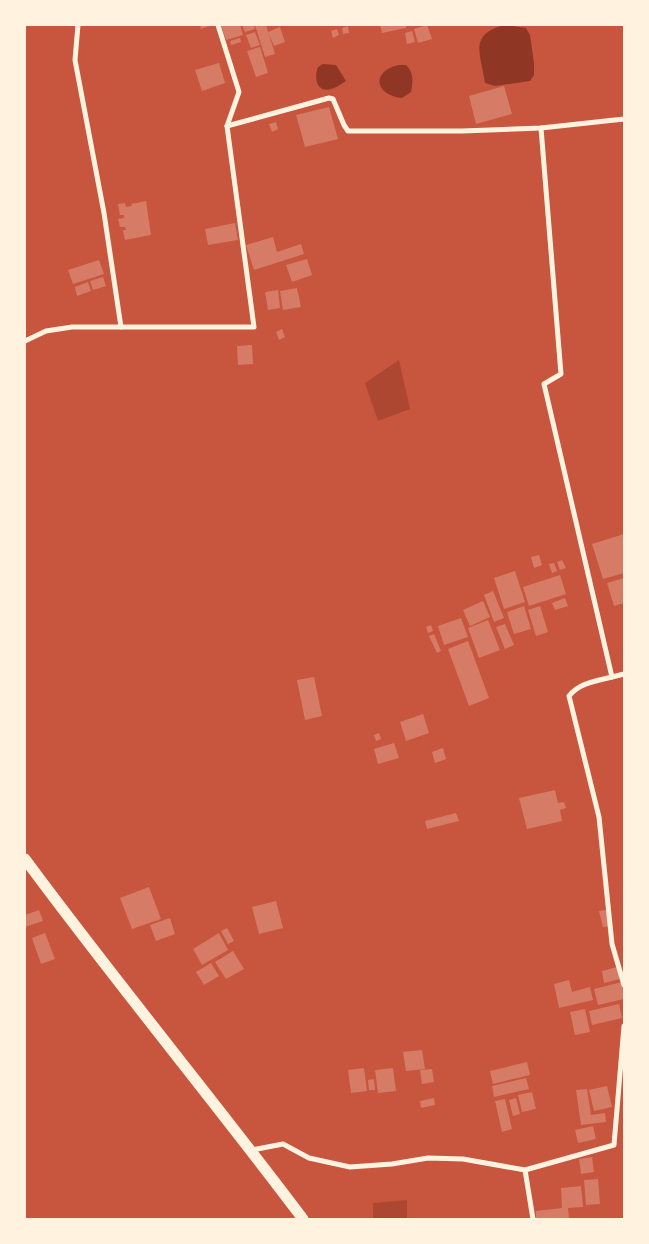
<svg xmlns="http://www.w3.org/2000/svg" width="649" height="1244" font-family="Karla,sans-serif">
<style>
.green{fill:#ae4732}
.water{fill:#8f3625}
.building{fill:#d67c66}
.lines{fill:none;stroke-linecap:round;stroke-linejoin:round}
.minor{stroke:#fff3e0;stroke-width:5}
.trunk{stroke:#fff3e0;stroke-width:11}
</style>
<rect width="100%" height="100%" fill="#c8553d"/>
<g class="green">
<polygon points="399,360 410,409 378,421 365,383"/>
<polygon points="407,1200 407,1219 373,1219 373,1203"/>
</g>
<g class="water">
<path d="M504 25 526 28 530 35 534 63V75L530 81 495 86 485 83C481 54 468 35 504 25Z"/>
<path d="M323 64 336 65 346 81C341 84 336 88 331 89 316 93 314 77 318 67Z"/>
<path d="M399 65H406C414 73 413 81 411 92L402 98C374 95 371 71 399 65Z"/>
</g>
<g class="building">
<polygon points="200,25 212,25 201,29"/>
<polygon points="221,25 240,25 243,35 226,40"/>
<polygon points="242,25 254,25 255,29 245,32"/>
<polygon points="255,25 266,25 275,54 265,57"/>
<polygon points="380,25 406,25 406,28 382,33"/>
<polygon points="427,25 432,39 418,43 414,29"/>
<polygon points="348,26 349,33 343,34 342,28"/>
<polygon points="280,27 285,42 274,46 268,32"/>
<polygon points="337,29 339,35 333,38 331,31"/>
<polygon points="412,31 415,42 407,44 405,33"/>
<polygon points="255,32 260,45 251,48 246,35"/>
<polygon points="240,38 241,42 231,45 230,41"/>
<polygon points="260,47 268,73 256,77 247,51"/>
<polygon points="219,63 225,83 202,91 195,70"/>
<polygon points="504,86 512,114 476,124 469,96"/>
<polygon points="329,107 338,139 305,147 296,115"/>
<polygon points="276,122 278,129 272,132 269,124"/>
<polygon points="146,201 151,235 125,240 123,230 126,230 125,227 120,227 118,219 124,218 124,215 120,215 118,204 125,203 126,207 132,206 131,204"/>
<polygon points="235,223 238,240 208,245 205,229"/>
<polygon points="273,237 277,252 301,244 304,254 254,270 246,245"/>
<polygon points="307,259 312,275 292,282 286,265"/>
<polygon points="99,260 104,274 73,284 68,270"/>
<polygon points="103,277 106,286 93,290 90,281"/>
<polygon points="88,282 91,291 77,296 75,287"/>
<polygon points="297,288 301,307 283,310 280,291"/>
<polygon points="278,290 280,308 268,310 265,292"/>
<polygon points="282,329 285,337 279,340 276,332"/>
<polygon points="252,345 253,364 238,365 237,346"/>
<polygon points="624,534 624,573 603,579 592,544"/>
<polygon points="539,555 542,565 534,568 531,557"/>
<polygon points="562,560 566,568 560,570 557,562"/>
<polygon points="554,563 557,571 552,573 549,564"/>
<polygon points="515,571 525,602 504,609 494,578"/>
<polygon points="560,575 566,594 529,606 523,587"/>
<polygon points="624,578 624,603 614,606 607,583"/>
<polygon points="493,591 504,618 494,622 484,595"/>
<polygon points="565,598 568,606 555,610 552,603"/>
<polygon points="483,601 490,617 470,626 463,610"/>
<polygon points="524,606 531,629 514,634 507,612"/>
<polygon points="540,606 548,632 536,636 528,610"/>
<polygon points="461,618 468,637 444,645 438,626"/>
<polygon points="488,620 500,650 479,658 468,628"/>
<polygon points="505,624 514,645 505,649 496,627"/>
<polygon points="431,625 433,631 428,633 426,627"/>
<polygon points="434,634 441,651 437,653 429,636"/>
<polygon points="468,641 489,698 469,706 448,649"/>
<polygon points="314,677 322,716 305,720 297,680"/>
<polygon points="423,714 429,733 406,741 400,722"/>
<polygon points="379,733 381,739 376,741 374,735"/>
<polygon points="394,743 399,758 378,764 374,749"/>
<polygon points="443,748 446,759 435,763 432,752"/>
<polygon points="555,790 558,803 564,802 566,808 560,810 562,821 527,829 519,798"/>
<polygon points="456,813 459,821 427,829 425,821"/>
<polygon points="149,887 161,919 132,929 120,898"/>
<polygon points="276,901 283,928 259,934 252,907"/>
<polygon points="39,910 43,921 25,927 25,915"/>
<polygon points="606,910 610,926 603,927 599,911"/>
<polygon points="170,918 175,934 156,941 150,925"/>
<polygon points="227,928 234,941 228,944 221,931"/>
<polygon points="45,933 55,959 41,964 32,938"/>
<polygon points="219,933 228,950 202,965 193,949"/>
<polygon points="233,951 244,969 226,979 215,962"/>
<polygon points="211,963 219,976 204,985 196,972"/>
<polygon points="617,967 620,979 604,983 602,971"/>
<polygon points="569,980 572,992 590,987 593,1000 559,1008 554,984"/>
<polygon points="622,982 624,999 598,1005 594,989"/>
<polygon points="619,1004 622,1018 592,1025 589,1011"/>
<polygon points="585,1009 590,1032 575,1035 570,1012"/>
<polygon points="422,1050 425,1069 406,1071 403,1052"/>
<polygon points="527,1062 530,1075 493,1084 490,1071"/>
<polygon points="364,1068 367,1091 351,1093 348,1070"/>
<polygon points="393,1068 396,1091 378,1093 375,1070"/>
<polygon points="432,1069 434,1082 422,1084 420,1070"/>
<polygon points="526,1078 529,1089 494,1097 492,1086"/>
<polygon points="374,1079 375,1090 369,1090 368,1080"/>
<polygon points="607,1086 612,1107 594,1111 589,1090"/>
<polygon points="587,1089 591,1115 605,1113 606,1122 581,1125 576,1090"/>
<polygon points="532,1092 536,1109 522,1112 518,1095"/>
<polygon points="434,1098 435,1105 421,1108 420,1101"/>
<polygon points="516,1098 520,1114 513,1116 509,1100"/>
<polygon points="505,1099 512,1129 502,1132 495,1101"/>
<polygon points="593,1126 596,1139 578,1143 575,1130"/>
<polygon points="592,1157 594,1172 581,1174 579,1159"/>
<polygon points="598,1179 600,1204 586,1205 584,1180"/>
<polygon points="581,1186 583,1207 568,1208 569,1219 536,1219 536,1211 562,1208 561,1188"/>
</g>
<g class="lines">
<g class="minor">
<polyline points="78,25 75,60 104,213 121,327"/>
<polyline points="227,126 329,98 333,99 344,125 348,131 462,131 541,128 624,119"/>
<path d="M541 128 561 374 544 384 612 677C596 681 579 683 569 696L599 817 612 944 624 985"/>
<polyline points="25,341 46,331 72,327 254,327 227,126 239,92 218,25"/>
<polyline points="612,677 624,674"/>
<polyline points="252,1150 283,1144 309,1158 350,1167 392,1164 428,1158 463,1159 525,1170 614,1145 624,1026"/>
<polyline points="525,1170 533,1219"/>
</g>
<path class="trunk" d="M25 859C115 981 212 1098 303 1219"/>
</g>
<rect width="649" height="1244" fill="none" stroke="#fff3e0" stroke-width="52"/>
</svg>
